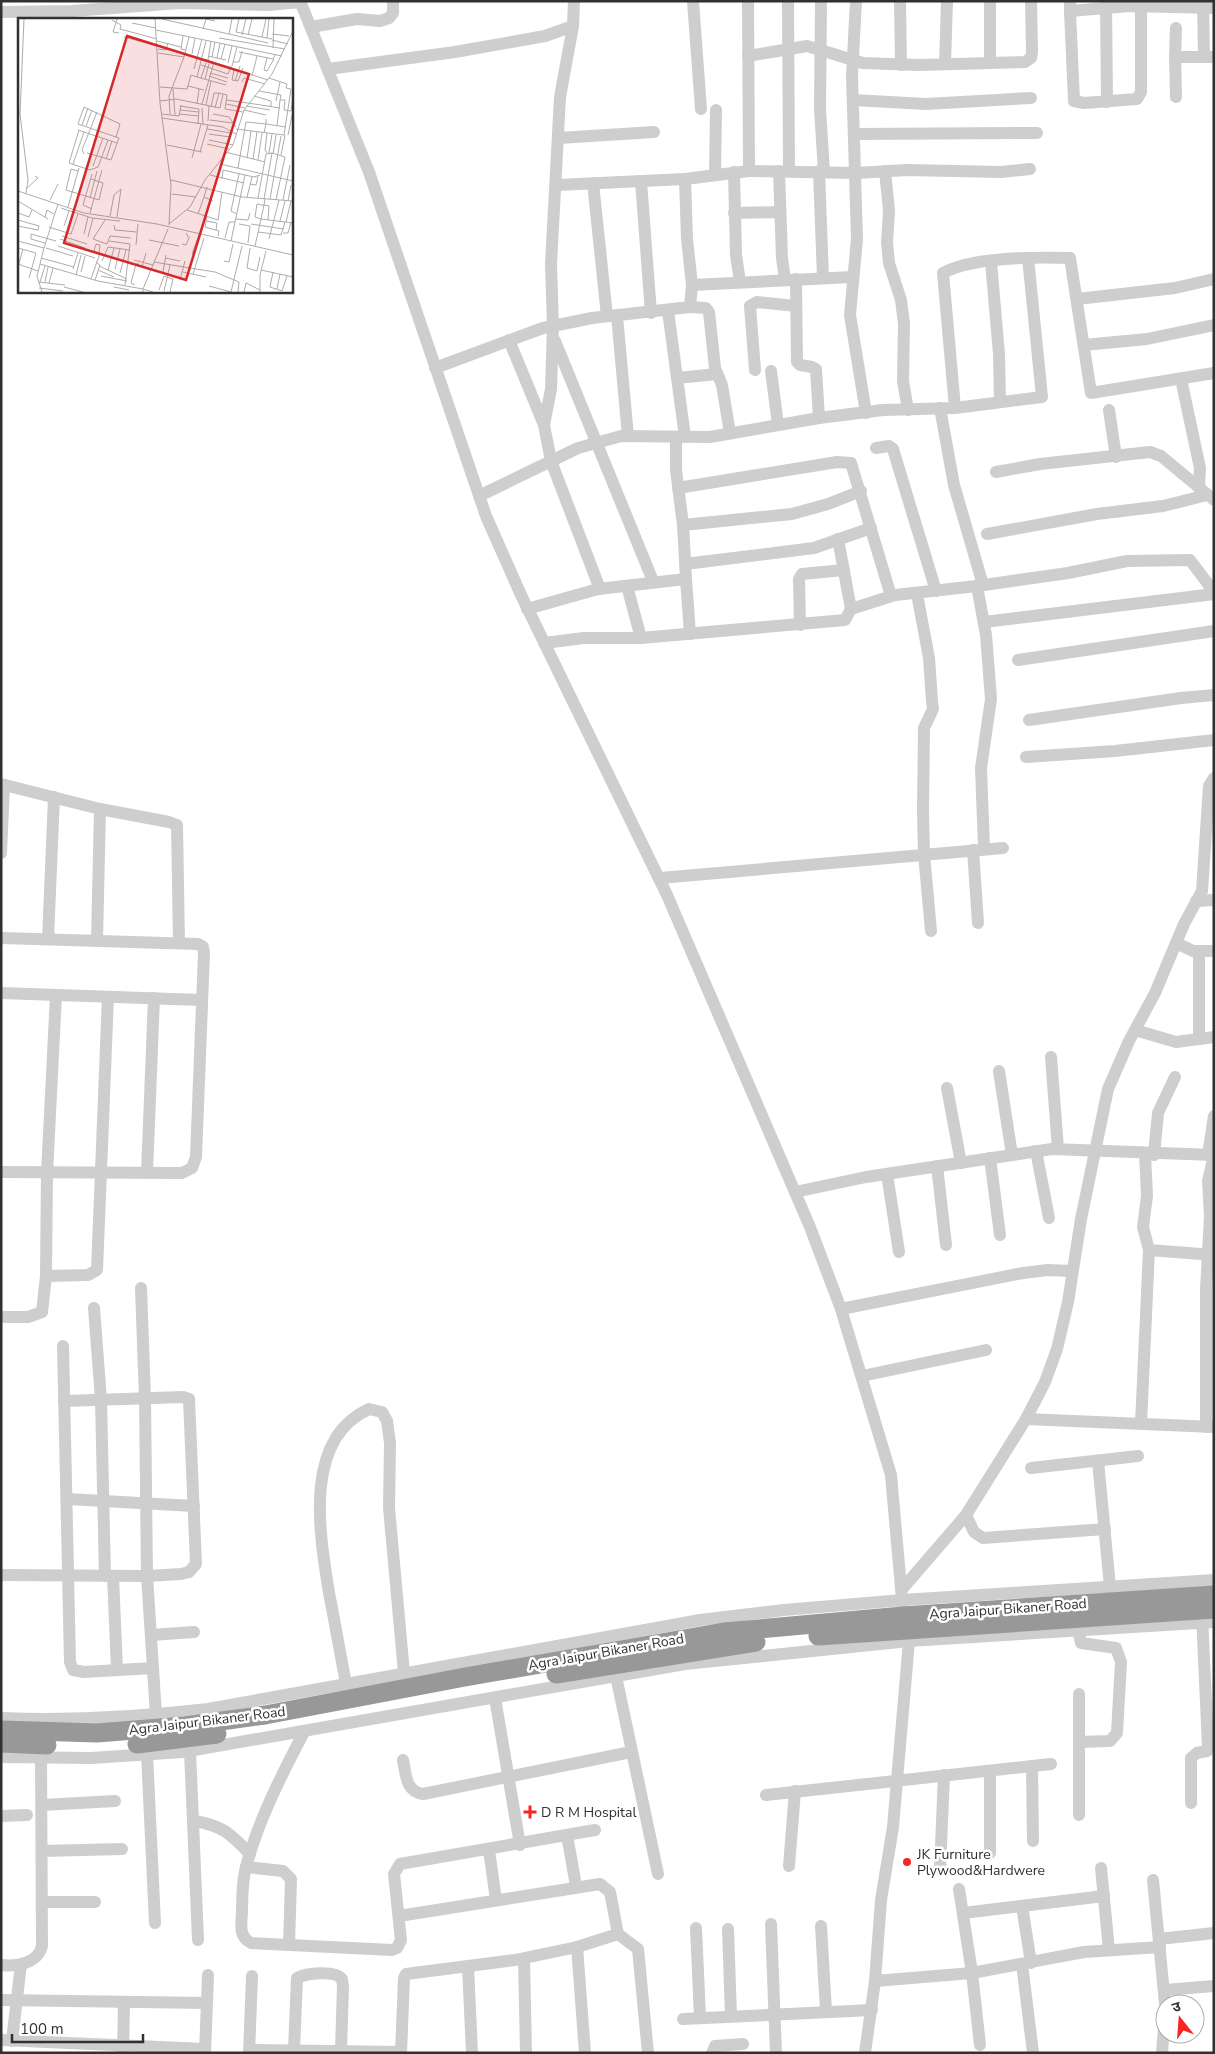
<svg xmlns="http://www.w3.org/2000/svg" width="1215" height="2054" font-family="'Nunito Sans','Noto Sans Devanagari',sans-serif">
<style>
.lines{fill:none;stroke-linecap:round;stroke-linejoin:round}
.minor{stroke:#cecece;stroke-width:12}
.highway{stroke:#989898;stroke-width:19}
.poi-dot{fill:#f62625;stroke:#fff;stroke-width:2}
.labels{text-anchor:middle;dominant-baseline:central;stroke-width:5;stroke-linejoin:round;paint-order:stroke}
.street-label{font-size:14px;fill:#313131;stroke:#fff}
.poi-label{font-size:14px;fill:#313131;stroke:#fff;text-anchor:start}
.inset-road{fill:none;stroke:#adadad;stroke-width:1}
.view{fill:#d62828;fill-opacity:0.15;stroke:#d62828;stroke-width:2.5}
.inset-edge{fill:none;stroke:#313131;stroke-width:2.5}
</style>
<rect width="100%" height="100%" fill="#fff"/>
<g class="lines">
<g class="minor">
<polyline points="300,1 369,172 486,516 521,595 667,895 810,1227 841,1309 891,1475 904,1622"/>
<polyline points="693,1 701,109"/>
<polyline points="788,1 789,171"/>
<polyline points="821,1 820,109 824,172"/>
<polyline points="856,1 852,76 857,239 850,315 866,413"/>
<polyline points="900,1 901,65"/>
<polyline points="990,1 990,63"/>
<polyline points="1070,1 1070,11 1130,6 1214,8"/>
<polyline points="1106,1 1107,102"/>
<polyline points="1203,1 1204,57"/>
<polyline points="1070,11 1074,101 1084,103 1137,99 1141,92 1141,1"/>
<polyline points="1,12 72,11 180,3 268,5 301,2"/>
<polyline points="573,26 560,97 551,264 553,326 551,389 544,425 551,461 600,589"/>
<polyline points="311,27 357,19 380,21 389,18 393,13 393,1"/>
<polyline points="748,56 807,46 863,63 919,65 1025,62 1031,58 1032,52 1031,1"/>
<polyline points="1175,57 1176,28"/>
<polyline points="945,64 947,1"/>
<polyline points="328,69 455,52 545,36 573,26 574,1"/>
<polyline points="1176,97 1175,57 1214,57"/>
<polyline points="853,100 926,104 1031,98"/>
<polyline points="855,134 1037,133"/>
<polyline points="559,138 654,132"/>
<polyline points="749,171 856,173 907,170 1001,172 1030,169"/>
<polyline points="779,171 782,258 785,280"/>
<polyline points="819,171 823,278"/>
<polyline points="885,171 889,211 887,243 889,263 901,300 904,324 903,381 908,410"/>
<polyline points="734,172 736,255 740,282"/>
<polyline points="715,175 716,110"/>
<polyline points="641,181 651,313"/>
<polyline points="593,183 607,316"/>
<polyline points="557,185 685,179"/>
<polyline points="734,213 780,212"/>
<polyline points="991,262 999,354 1000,402"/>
<polyline points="796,279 797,362 800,365 812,367 816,369 819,418"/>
<polyline points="692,285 852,277"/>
<polyline points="1077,299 1175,288 1214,279"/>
<polyline points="690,307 706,308 709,312 715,368 722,385 730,433"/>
<polyline points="668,311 685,437"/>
<polyline points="617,316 628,436"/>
<polyline points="509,340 544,425"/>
<polyline points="555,341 653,581"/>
<polyline points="1084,345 1147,339 1214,325"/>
<polyline points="435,368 543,328 592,318 690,307 692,285 687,239 685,179 749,171 748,1"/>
<polyline points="755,370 750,306 757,302 796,306"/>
<polyline points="771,371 778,425"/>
<polyline points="677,378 717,374"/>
<polyline points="1181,379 1200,468 1199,488"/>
<polyline points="940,408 954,485 983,585"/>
<path d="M955 408 943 273C972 257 1036 257 1070 258L1091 393 1214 373"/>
<polyline points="1109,410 1116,457"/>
<polyline points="876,448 889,446 893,449 936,591"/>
<polyline points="996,472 1040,464 1150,452 1161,456 1214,500"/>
<polyline points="678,488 837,462 851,463 891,596"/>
<polyline points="479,496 578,448 621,436 710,437 819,418 883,410 955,408 1042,397 1028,258"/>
<polyline points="683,525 792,514 828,504 861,491"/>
<polyline points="987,534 1097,514 1163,506 1207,495"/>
<polyline points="838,539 851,609"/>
<polyline points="685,564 814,548 871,528"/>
<polyline points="686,579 690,634"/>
<polyline points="627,586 641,638"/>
<polyline points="977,586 986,635 991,699 981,768 984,848"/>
<polyline points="917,594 929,658 932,701 933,709 924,728 923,810 924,854 931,931"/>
<polyline points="527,609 598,589 686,579 683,525 676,470 676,437"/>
<polyline points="984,622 1214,594"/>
<polyline points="800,625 799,579 802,574 844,570"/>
<polyline points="544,643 584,638 641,638 845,620 851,609 895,595 977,586 1068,573 1127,561 1190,560 1214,592"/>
<polyline points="1018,660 1214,631"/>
<polyline points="1029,720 1181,698 1214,695"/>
<polyline points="1026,757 1115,751 1214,740"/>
<polyline points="1,784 100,809 169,822 177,825 179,943"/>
<polyline points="973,850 978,923"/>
<polyline points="1,853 4,785"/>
<polyline points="660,878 1003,848"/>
<polyline points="1196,901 1214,900"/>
<polyline points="1,938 198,944 203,947 204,953 196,1157 192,1168 182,1173 1,1172"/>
<polyline points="48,939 54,797"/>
<polyline points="97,941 100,809"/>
<polyline points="1176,943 1193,951 1214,951"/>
<polyline points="1199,951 1199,1039"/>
<polyline points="1,993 201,1000"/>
<polyline points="1135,1030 1176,1042 1214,1037"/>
<polyline points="1051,1057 1058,1149"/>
<polyline points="999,1071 1012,1155"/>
<polyline points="947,1088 961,1163"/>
<polyline points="1036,1151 1049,1218"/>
<polyline points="1145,1154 1147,1196 1143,1227 1149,1250 1214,1255"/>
<polyline points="1154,1155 1158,1113 1175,1077"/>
<polyline points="1208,1155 1214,1116"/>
<polyline points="990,1158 1000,1235"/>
<polyline points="937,1166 946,1245"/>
<polyline points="147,1172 154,998"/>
<polyline points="887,1174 899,1252"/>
<polyline points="795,1192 866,1177 1052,1149 1214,1155"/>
<polyline points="46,1276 47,1173 56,995"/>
<polyline points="141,1288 145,1399 147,1576 156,1715"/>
<polyline points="94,1308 101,1400 105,1576"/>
<polyline points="841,1309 1023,1273 1048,1270 1072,1271"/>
<polyline points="1,1317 28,1317 42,1312 46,1276 88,1275 97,1270 108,997"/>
<polyline points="63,1346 70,1662 73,1670 84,1672 153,1668"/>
<polyline points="862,1376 986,1350"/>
<polyline points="1026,1419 1214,1427"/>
<polyline points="1141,1424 1149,1250"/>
<polyline points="1206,1427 1206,1290 1210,1216 1208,1181 1214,1155"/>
<polyline points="1098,1461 1110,1587"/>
<polyline points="1031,1468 1138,1456"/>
<polyline points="67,1499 194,1506"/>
<polyline points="966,1515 974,1532 983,1538 1105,1529"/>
<polyline points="1,1575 147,1576 181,1574 189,1572 196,1564 189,1399 183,1397 64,1401"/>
<polyline points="113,1576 117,1670"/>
<polyline points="903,1588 966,1515 1026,1419 1045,1382 1057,1349 1068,1302 1081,1219 1108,1089 1129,1041 1155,993 1184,924 1202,891 1209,786 1214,778"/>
<polyline points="1078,1630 1081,1643 1116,1648 1121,1662 1117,1733 1110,1741 1079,1742"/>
<polyline points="151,1635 194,1632"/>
<polyline points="616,1676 658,1874"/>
<path d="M346 1683C340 1653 335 1623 329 1593 320 1536 302 1439 369 1409L382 1412 387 1421 390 1443 389 1508 404 1673"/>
<polyline points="1079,1694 1079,1815"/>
<polyline points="495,1698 520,1845"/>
<path d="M1 1718C71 1721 139 1717 208 1709L700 1620 784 1610 903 1600 1214 1580"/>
<path d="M304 1732C282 1774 258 1821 246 1867 242 1882 242 1898 242 1913 241 1925 239 1937 251 1943L392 1950 397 1948 401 1940 394 1874 400 1864 595 1830"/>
<polyline points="190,1751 198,1940"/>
<polyline points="147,1754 155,1923"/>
<polyline points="1,1757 91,1758 183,1752 685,1664 909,1641 1214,1622"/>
<path d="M403 1760C406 1775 406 1792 423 1794L631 1752"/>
<polyline points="1032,1766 1033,1841"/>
<polyline points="990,1771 990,1853"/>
<polyline points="766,1795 1051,1764"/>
<polyline points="1191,1803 1191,1758 1197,1753 1207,1751 1208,1747 1202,1615"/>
<polyline points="42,1805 115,1801"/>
<polyline points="1,1816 27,1815"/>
<path d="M195 1821C223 1826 231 1834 250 1854"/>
<polyline points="567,1835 576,1886"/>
<polyline points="489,1850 496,1900"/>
<polyline points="42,1851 122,1849"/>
<polyline points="789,1866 795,1791"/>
<polyline points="246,1867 283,1871 291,1879 289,1945"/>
<polyline points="1101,1868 1109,1950"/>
<polyline points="940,1870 944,1775"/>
<polyline points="1153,1880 1165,2004"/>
<polyline points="959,1889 972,1973 980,2045"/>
<polyline points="42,1902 95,1902"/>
<polyline points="1022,1906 1031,1963"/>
<polyline points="963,1913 1104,1896"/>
<polyline points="399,1916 600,1884 610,1892 618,1934 638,1949 648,2053"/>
<polyline points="771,1924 776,2053"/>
<polyline points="821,1926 826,2011"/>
<polyline points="696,1928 700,2017"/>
<polyline points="728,1929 731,2016"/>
<polyline points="1159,1939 1214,1933"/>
<polyline points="577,1947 585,2053"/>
<polyline points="524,1959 526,2053"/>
<polyline points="1022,1964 1033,2053"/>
<path d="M1 1965C17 1967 38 1963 42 1946L41 1757"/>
<polyline points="468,1967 472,2053"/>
<polyline points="875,1981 972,1973 1084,1952 1160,1947"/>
<polyline points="1165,1990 1214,1986"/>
<polyline points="1,2000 207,2003"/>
<polyline points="683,2019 872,2010"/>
<polyline points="1,2040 205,2049"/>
<polyline points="12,2041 21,1964"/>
<polyline points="249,2050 401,2052"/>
<path d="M294 2050 297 1978C306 1973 335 1970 342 1979L343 1986 341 2050"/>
<polyline points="123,2053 124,2002"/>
<polyline points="205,2053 208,1975"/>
<polyline points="249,2053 252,1976"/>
<polyline points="401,2053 404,1978 406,1974 515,1960 577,1947 618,1934"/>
<polyline points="712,2053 715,2046 743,2044"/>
<polyline points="865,2053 875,1981 881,1900 893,1827 909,1641"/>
<polyline points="1162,2053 1165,2014"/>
</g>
<g class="highway">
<polyline points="818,1636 1214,1609"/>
<polyline points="556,1674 756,1642"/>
<polyline points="1,1730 97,1733 185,1726 265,1715 465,1677 724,1632 903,1616 1214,1595"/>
<polyline points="1,1743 47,1745"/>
<polyline points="137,1744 217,1734"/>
</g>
</g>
<g class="poi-dot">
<path d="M527.5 1804.5h5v5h5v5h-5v5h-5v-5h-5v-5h5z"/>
<circle cx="907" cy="1862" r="5"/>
</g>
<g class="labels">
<g class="street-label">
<text transform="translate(1008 1609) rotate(-4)">Agra Jaipur Bikaner Road</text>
<text transform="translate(606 1652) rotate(-10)">Agra Jaipur Bikaner Road</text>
<text transform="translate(207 1721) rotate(-7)">Agra Jaipur Bikaner Road</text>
</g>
<g class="poi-label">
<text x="541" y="1812">D R M Hospital</text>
<text x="917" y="1854">JK Furniture<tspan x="917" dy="16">Plywood&amp;Hardwere</tspan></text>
</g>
</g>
<g transform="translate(18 18)">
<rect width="275" height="275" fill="#fff"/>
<path class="inset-road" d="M6 1 2 96 10 162 8 175M99 1 95 14 101 15M137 1 142 85 153 167 151 207M144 1 211 16 214 1M221 1 218 14 254 21M94 2 103 7 102 11 139 21M114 5 138 10M185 11 188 1 197 3M138 12 264 38M211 16 250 25M254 16 271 18M224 17 228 1M230 17 234 1M165 18 163 31 168 32M106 19 140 28M244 19 248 1M201 20 267 31M249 20 251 1M254 22 270 26M139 23 163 29M255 30 256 1M140 31 148 32 150 25M221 34 255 41 257 37M140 35 166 39 171 19M174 36 177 20M190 38 208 42M194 39 197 24M199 40 202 25M249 40 246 52 249 53 256 41M185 41 250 62M203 41 207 26M190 42 193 23M215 44H221L224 33M210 45 214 28M183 47 210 56 213 48M214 48 219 29M176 51 184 21M216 52 214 62 220 63 225 50M192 55 210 60M191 58 209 64M234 58 239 38M179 59 208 67M183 60 188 45M187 61 191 46M217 63 222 48M224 64 226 60 247 66M170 68 186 72M142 69 169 71 173 57 179 59 188 23M155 71 157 97M241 73 263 77 262 82H267L266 92 273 93 275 79M236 78 253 83V89M208 82 230 85M142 83 158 81 202 90 205 76M258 83 262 64M230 85 262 90M179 86 181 71M184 86 196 44M208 86 227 90M188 87 193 63M162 88 181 91 180 106M228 88 252 92M193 89 196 75H201L209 77 207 91 225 94M184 90 185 106M197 90 201 75M162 92 181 94M226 92 248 97M144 96 161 98 163 87M152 96 151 78 166 39M161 96 181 98M195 96 211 99 218 109M144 100 205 109 218 116M192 102 215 105M190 103 191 88M64 107 70 90M68 108 74 92M259 108 262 82M189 111 213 115M218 111 266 117 273 71 268 70 269 66 251 60M60 112 99 125M61 112 51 145 72 152 80 149 90 122M80 113 86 97M246 115 248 106 268 109M249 115 247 132 249 135M191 116 212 119 213 115M270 117 274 97M191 122 215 127M189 126 211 131M149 127 184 134M182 134 190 107M207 134 247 144M69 135 93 142 101 120 60 106 66 89 102 106 98 119M251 135 254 116M66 136 64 132 79 94M255 136 258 117M263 137 267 117M174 140 183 106M229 140 233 113M88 141 94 123M235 141 239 114M240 142 244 115M55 146 66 114M202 146 275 163M75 148 85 120M68 150 79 118M220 150 228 104 248 106V101M60 153 53 151 48 172 81 182 85 165 73 161M192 157 226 165M204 161 205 152 236 159 242 157M153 162 224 179 275 183M232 166 238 167 240 158M189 169 186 179 195 183M9 170 20 160 17 158M0 173 66 195 139 206 275 237M154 176 178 179M229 179 234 159M72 180 79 153M240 180 248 136 254 135 267 139 258 182M246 181 254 135M247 181 246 187 243 201 237 199 239 186H240L243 187H246L251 188 250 202M252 181 263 118M32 182 40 166M265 182 272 147M0 183 30 201M270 183 273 167M50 189 61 150M43 190 74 200 102 203M74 191 65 187 74 156M169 192 200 202 204 174M0 195 11 199 14 192M72 195 84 152M180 196 186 179M219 196 213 193 221 156M92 198 96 177 103 171 99 199M27 199 29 192 36 196M187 199 196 172M189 199 187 209 201 213 200 218M218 201 230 202 232 195M0 202 21 208 20 212 0 208M87 202 75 221 89 226 92 218 113 220M188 203 199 205 198 212M262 203 267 183M268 204 273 183M151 206 172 189 187 162 215 127 226 92 254 56 275 13M221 206 232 208 230 225M233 206 266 211M96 207 97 212 119 214M46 208 51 193M31 209 53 216 60 196M240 214 263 217 267 204M265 215H270L273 204M13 216 38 223M13 216V221L27 225M66 216 70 199M44 218 69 226M70 219 75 200M207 220 211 204H217M42 221 67 230M251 221 261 182M131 222 161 228M0 223 26 230 40 186M91 223 112 226 107 267M213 223 227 157M164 226 168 227 171 220 168 215M118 227 120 206M40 228 77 240M237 228 243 201 275 205M0 230 18 235 11 260M28 230 55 238M232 230 229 250 239 253 242 239M76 233 78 226 82 227 81 235M128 235 124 249 133 252M174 236 181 217M23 240 56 249M147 240 162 243M116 242 135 247M84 243 90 229 112 232M206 243 211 244 215 226M136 244 166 249M0 246 20 253M22 246 80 263 125 271V274M81 248 109 261M0 249 5 231M166 249 197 254 221 264 220 274M55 251 60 235M97 251 102 231M80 252 96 259M90 252 96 230M243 252 275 259M63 254 67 238M145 254 148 237M165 254 188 259M255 254 252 269 264 273M102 255 108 232M175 256 186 220M58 257 63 237M83 258 109 263M73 261 82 235M77 262 82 247 78 244M162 262 167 243M20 264 47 267M22 264 27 248M27 264 30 249M31 265 35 250M117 267 113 265 118 246H121M191 268 213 274M46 269 65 274M96 269 111 272M21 270 45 273M259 271 262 256M141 272 146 258 155 261 152 274M146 273 152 247M264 273 269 258M24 274 19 258 26 230M135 274 125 271 150 211M213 274 224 228M226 274 228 265 242 272M242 274V257L248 233"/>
<path class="view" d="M109 18 231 56 168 262 46 225Z"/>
<rect width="275" height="275" class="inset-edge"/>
</g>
<rect width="1215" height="2054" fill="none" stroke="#313131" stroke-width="5"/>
<g transform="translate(1180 2019) rotate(343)"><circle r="24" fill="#ffffff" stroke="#adadad"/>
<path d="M0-4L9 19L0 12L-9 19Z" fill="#f62625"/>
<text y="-8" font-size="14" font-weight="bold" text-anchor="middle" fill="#313131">उ</text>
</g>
<path d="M12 2034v8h131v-8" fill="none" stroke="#313131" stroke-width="2.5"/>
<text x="20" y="2034" font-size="15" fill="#313131" stroke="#ffffff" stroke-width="4" paint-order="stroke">100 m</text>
</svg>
